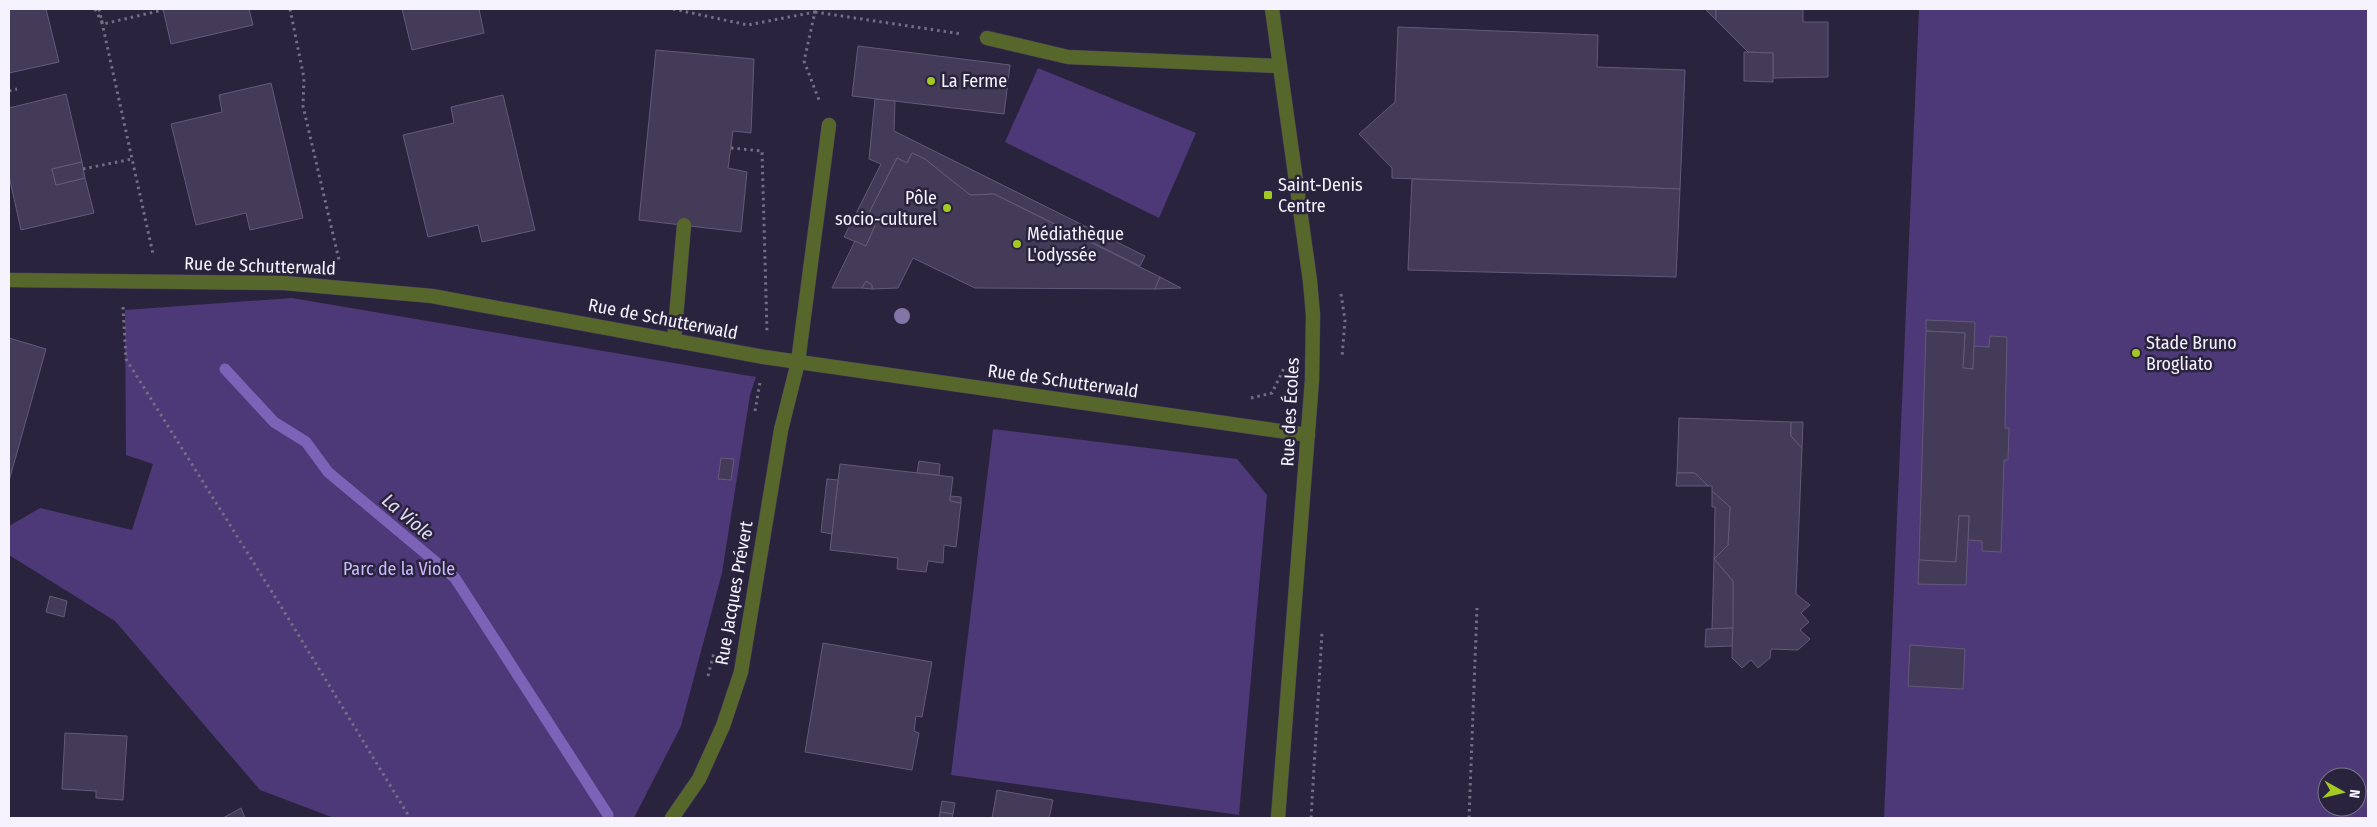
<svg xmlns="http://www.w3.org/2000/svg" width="2377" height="827" font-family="'Fira Sans Condensed',sans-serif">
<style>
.green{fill:#4d3878;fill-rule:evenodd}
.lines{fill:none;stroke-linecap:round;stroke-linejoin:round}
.stream{stroke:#7d63b8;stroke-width:11}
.building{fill:#433b58;stroke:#625a79}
.service-casing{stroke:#474058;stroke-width:15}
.minor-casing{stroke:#474058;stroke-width:15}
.path{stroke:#736e82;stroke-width:3;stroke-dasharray:2.5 4;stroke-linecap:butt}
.service{stroke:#57672c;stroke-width:14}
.minor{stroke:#57672c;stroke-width:14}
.tree{fill:#8276a7}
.poi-dot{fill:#a4c824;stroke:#2a233d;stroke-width:2}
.labels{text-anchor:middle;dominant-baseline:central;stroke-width:5;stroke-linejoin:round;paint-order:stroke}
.poi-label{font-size:18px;fill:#f6f3fe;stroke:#2a233d;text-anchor:start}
.street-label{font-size:18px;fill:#f6f3fe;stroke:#2a233d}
.park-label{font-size:18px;fill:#cab9fd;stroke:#2a233d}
.water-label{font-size:19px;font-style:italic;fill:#e0dbf2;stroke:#2a233d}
</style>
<rect width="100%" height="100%" fill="#2a233d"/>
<g class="green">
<path d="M1919 9H2368V818H1884ZM2327 777H2357V807H2327Z"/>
<polygon points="1038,68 1196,133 1159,218 1005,142"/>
<polygon points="292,298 756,377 750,395 722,573 681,726 634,818 334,818 260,790 115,621 9,555 9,526 40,508 132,530 153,464 126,455 125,310"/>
<polygon points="993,429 1237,459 1267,495 1239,815 951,775"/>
</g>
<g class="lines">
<polyline class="stream" points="225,369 274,422 306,442 328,472 455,578 608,815"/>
</g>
<g class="building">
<polygon points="9,9 46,9 59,62 9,73"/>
<polygon points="163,9 249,9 253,25 171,44"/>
<polygon points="402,9 479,9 484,33 412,50"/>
<polygon points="1705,9 1716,9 1716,20"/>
<polygon points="1716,9 1803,9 1803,22 1828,22 1828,77 1773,78 1773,53 1748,52 1716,20"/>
<polygon points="1398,27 1598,35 1597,67 1685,70 1680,189 1392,178 1392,168 1359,134 1395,102"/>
<polygon points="858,46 1010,65 1004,114 852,96"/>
<polygon points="656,50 754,59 751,133 733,131 728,168 747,172 741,232 639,220"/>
<polygon points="1744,52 1773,53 1773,82 1744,81"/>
<polygon points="271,83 303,218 250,230 246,213 196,225 171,124 222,112 219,95"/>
<polygon points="66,94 82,162 52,169 56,185 85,178 94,213 21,230 9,176 9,108"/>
<polygon points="503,95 535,230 482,242 478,225 428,237 403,135 454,123 451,107"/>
<polygon points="875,99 895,101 894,131 1145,256 1140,266 994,194 970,195 925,159 912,153 907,163 897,158 865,221 875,226 866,246 844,237 881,164 869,159"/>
<polygon points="912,153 925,159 970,195 994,194 1160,277 1155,289 975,288 913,258 898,288 872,289 872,285 866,281 862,288 832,288 855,241 866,246 875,226 865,221 897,158 907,163"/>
<polygon points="82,162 85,178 56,185 52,169"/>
<polygon points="1412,179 1680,189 1676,277 1408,270"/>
<polygon points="1160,277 1181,288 1155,289"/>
<polygon points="866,281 872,285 872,289 862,288"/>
<polygon points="1926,320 1975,322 1973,369 1963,368 1965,333 1926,331"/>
<polygon points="1926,331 1965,333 1963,368 1973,369 1974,346 1989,347 1990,336 2007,337 2005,428 2009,428 2008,460 2004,460 2001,552 1982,551 1982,541 1968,540 1969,516 1959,516 1956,562 1919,560"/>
<polygon points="9,338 46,349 9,481"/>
<polygon points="1679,418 1791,422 1791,436 1802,448 1796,594 1810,605 1801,613 1809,622 1800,630 1810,639 1798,650 1771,649 1770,658 1758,668 1751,660 1742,668 1732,658 1733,581 1714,559 1728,545 1730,507 1712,491 1712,486 1708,486 1695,473 1677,473"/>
<polygon points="1791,422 1803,422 1802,448 1791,436"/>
<polygon points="721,458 734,459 731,480 718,479"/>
<polygon points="919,461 940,464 939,475 917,473"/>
<polygon points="840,464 953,477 950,501 961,503 956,547 944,545 943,563 928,561 926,572 897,569 898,558 830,550"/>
<polygon points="1677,473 1695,473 1708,486 1676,486"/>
<polygon points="827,479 838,480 832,534 821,532"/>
<polygon points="1712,491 1730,507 1728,545 1714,559 1715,507 1712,507"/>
<polygon points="950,496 961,497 961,503 950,501"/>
<polygon points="1959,516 1969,516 1966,585 1918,584 1919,560 1956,562"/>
<polygon points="1714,559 1733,581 1733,628 1712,629"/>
<polygon points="50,596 67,601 64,617 46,612"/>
<polygon points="1733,628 1732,646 1705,647 1706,629"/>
<polygon points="823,643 932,662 922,717 916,716 914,731 919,733 912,770 805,752"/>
<polygon points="1910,645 1965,649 1963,689 1908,686"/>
<polygon points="65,733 127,736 123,800 96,798 96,791 62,789"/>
<polygon points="997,790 1053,800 1049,818 992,818"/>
<polygon points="942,801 955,803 953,814 940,812"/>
<polygon points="241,808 245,818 223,818"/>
<polygon points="940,812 953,814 952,818 939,818"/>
</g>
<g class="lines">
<defs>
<g id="service">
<polyline points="674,341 684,225"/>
<polyline points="798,362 829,125"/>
</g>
<g id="minor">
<polyline points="1272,9 1310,281 1313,315 1312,380 1278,818"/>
<polyline points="987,38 1068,57 1280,66"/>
<polyline points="9,280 284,283 432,296 764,357 1308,435"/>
<polyline points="672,818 699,779 723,726 741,672 781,430 798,362"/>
</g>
</defs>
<use href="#service" class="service-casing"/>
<use href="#minor" class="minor-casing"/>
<g class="path">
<polyline points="95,9 103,24 163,10"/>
<polyline points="99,9 153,254"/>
<polyline points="290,9 304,78 303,106 339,260"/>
<polyline points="673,9 748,25 815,12 804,61 819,100"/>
<polyline points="815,12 962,34"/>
<polyline points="9,91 17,89"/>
<polyline points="731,148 762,151 767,332"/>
<polyline points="83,169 132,159"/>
<polyline points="1341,294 1345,320 1342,357"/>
<polyline points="123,307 126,359 282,608 410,818"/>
<polyline points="1251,398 1272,393 1284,368"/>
<polyline points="755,411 760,382"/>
<polyline points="708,676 714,653"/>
<polyline points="1311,818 1322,633"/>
<polyline points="1469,818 1477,608"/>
</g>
<use href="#service" class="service"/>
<use href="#minor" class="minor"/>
</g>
<circle class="tree" cx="902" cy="316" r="8"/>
<g class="poi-dot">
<circle cx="931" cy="81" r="5"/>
<rect x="1263" y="190" width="10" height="10" rx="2.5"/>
<circle cx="947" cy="208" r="5"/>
<circle cx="1017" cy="244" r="5"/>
<circle cx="2136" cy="353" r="5"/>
</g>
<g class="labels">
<g class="poi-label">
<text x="941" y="81">La Ferme</text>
<text x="1278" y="185">Saint-Denis<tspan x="1278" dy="21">Centre</tspan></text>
<text x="937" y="198" text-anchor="end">Pôle<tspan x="937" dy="21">socio-culturel</tspan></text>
<text x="1027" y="234">Médiathèque<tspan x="1027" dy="21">L'odyssée</tspan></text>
<text x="2146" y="343">Stade Bruno<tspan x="2146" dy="21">Brogliato</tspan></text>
</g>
<g class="street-label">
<text transform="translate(260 266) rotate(2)">Rue de Schutterwald</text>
<text transform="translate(663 319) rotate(11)">Rue de Schutterwald</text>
<text transform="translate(1063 381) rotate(8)">Rue de Schutterwald</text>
<text transform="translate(1290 412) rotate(-87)">Rue des Écoles</text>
<text transform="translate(734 593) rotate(-80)">Rue Jacques Prévert</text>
</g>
<g class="park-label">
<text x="399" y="569">Parc de la Viole</text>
</g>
<g class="water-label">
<text transform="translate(408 517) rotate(40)">La Viole</text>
</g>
</g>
<rect width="2377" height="827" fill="none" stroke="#f6f3fe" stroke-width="20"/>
<g transform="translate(2342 792) rotate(98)"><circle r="24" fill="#2a233d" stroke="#7c768a"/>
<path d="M0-4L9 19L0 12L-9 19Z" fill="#a4c824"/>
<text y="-8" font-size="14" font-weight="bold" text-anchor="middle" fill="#f6f3fe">N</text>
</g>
</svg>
